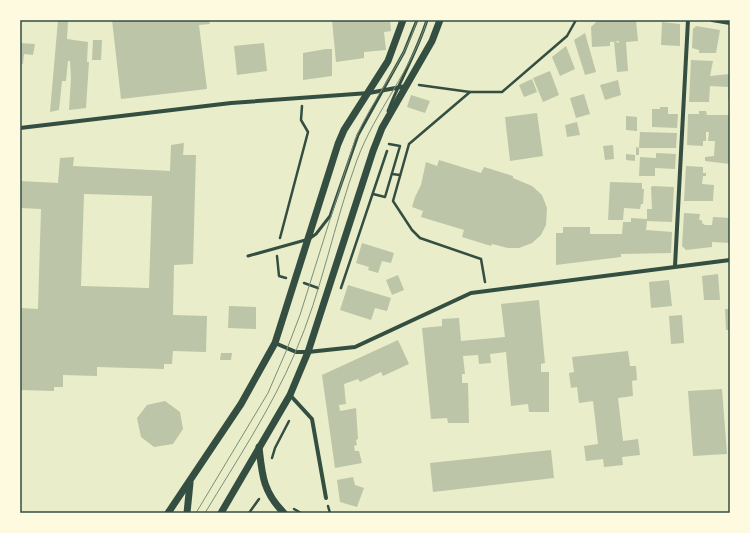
<svg xmlns="http://www.w3.org/2000/svg" width="750" height="533" font-family="'Exo 2',sans-serif">
<style>
.building{fill:#bcc5a7;fill-rule:evenodd}
.lines{fill:none;stroke-linecap:round;stroke-linejoin:round}
.path{stroke:#344e41;stroke-width:2.5}
.service{stroke:#344e41;stroke-width:3}
.minor{stroke:#344e41;stroke-width:4}
.tertiary{stroke:#344e41;stroke-width:7}
.tram{stroke:#7c8e77;stroke-width:1}
.neatline{fill:none;stroke:#344e41;stroke-width:1.5}
</style>
<rect width="100%" height="100%" fill="#e9edc9"/>
<g class="building">
<polygon points="58,20 68,21 67,39 88,42 87,62 89,62 86,108 69,110 71,78 70,61 68,61 66,81 62,81 59,110 50,112"/>
<polygon points="112,20 209,20 210,24 199,25 207,89 121,99"/>
<polygon points="332,20 390,20 391,31 384,32 386,50 364,52 364,58 336,62"/>
<polygon points="598,20 636,20 638,41 626,42 628,71 617,72 614,41 619,43 619,41 611,42 610,42 610,46 592,47 591,27"/>
<polygon points="662,22 680,24 680,46 661,45"/>
<polygon points="696,26 720,30 716,53 699,53 699,50 692,48 693,29"/>
<polygon points="585,33 596,72 585,75 574,40"/>
<polygon points="93,40 102,40 101,60 92,60"/>
<polygon points="20,43 35,44 33,55 24,54 23,64 20,63"/>
<polygon points="264,43 267,71 237,75 234,46"/>
<polygon points="566,46 575,69 560,76 552,57"/>
<polygon points="326,49 332,49 332,76 303,80 303,53"/>
<polygon points="691,60 713,61 710,76 730,74 730,99 728,99 728,87 710,86 709,102 689,102"/>
<polygon points="550,71 559,95 543,102 533,78"/>
<polygon points="532,79 537,92 524,97 519,85"/>
<polygon points="618,80 621,95 605,100 600,85"/>
<polygon points="584,94 590,114 576,118 570,98"/>
<polygon points="411,95 430,101 425,113 407,107"/>
<polygon points="660,107 668,107 668,114 678,114 677,128 652,127 652,109 660,109"/>
<polygon points="699,111 706,111 707,115 730,115 730,164 705,161 705,157 714,156 715,141 708,141 709,132 706,132 706,141 703,141 703,146 687,145 688,114 699,114"/>
<polygon points="537,113 543,156 510,161 505,117"/>
<polygon points="626,116 637,117 637,131 626,130"/>
<polygon points="577,122 580,135 567,137 565,125"/>
<polygon points="640,132 677,133 676,148 639,148"/>
<path d="M184 143 183 155H196L193 264 174 265 173 315 207 316 206 352 173 351 172 364H164V369L97 367V376L63 375V387H54V391L20 390V308L38 309 41 209 20 208V181L58 183 60 158 74 157 73 166 170 171 171 145ZM84 194 152 196 149 288 81 286Z"/>
<polygon points="613,145 614,159 605,160 603,146"/>
<polygon points="636,147 639,148 639,155 636,155"/>
<polygon points="656,153 676,154 675,169 655,168 655,176 639,176 640,157 656,158"/>
<polygon points="626,154 635,155 635,161 626,160"/>
<polygon points="439,160 481,173 484,167 513,176 513,178 532,186 542,195 547,208 546,225 541,235 532,243 519,248 508,248 492,244 491,246 462,237 464,230 421,217 423,211 412,207 415,197 421,185 426,162 437,166"/>
<polygon points="686,166 703,167 703,173 706,173 706,176 703,176 702,184 714,185 713,201 684,201"/>
<polygon points="610,182 642,183 642,189 644,189 643,204 641,204 640,209 624,208 623,220 608,220"/>
<polygon points="653,186 674,187 672,222 647,221 646,230 672,232 671,253 621,254 621,257 556,265 556,233 563,233 563,227 590,227 590,234 622,234 623,222 631,222 631,218 647,219 647,209 652,209 651,187"/>
<polygon points="684,213 700,214 699,220 702,220 702,223 705,225 712,225 713,217 730,218 730,243 712,242 712,247 686,250 682,246"/>
<polygon points="362,243 394,253 391,263 382,261 378,273 368,270 369,267 356,263"/>
<polygon points="718,274 720,300 704,300 702,276"/>
<polygon points="398,275 404,290 392,295 386,280"/>
<polygon points="669,280 672,306 651,308 649,282"/>
<polygon points="348,285 391,298 387,311 375,308 371,320 340,310"/>
<polygon points="539,300 545,363 541,364 541,372 549,372 549,412 529,412 528,404 511,406 506,352 490,354 491,363 479,364 478,355 463,356 465,374 462,374 462,383 468,383 469,423 448,423 447,418 431,419 422,328 442,326 442,319 459,318 461,341 505,337 501,304"/>
<polygon points="229,306 256,307 256,329 228,328"/>
<polygon points="725,309 730,309 730,330 726,330"/>
<polygon points="682,315 684,343 671,344 669,316"/>
<polygon points="398,340 409,364 383,376 381,372 360,382 358,379 344,384 346,404 339,405 340,411 356,408 358,439 356,440 357,445 354,446 355,451 359,451 362,463 335,468 322,375"/>
<polygon points="628,351 630,366 636,366 637,380 632,381 633,396 618,398 623,441 638,439 640,455 622,457 623,465 604,467 603,459 586,461 584,446 598,444 593,401 579,403 577,387 571,388 569,373 574,372 572,357"/>
<polygon points="221,353 232,353 231,360 220,360"/>
<polygon points="722,389 727,454 693,456 688,391"/>
<polygon points="165,401 180,412 183,429 173,444 154,447 141,437 137,418 147,405"/>
<polygon points="551,450 554,478 433,492 430,463"/>
<polygon points="353,477 355,485 364,488 357,507 340,502 337,480"/>
</g>
<g class="lines">
<g class="path">
<polyline points="419,85 470,92 502,92 567,36 576,20"/>
<polyline points="470,92 409,144 393,201 412,230 420,238 481,259 485,282"/>
<polyline points="392,174 400,175"/>
<polyline points="373,194 385,197 400,146 389,144"/>
<polyline points="280,238 308,132 301,120 302,106"/>
<polyline points="277,256 279,276 286,278"/>
<polyline points="304,283 318,288"/>
<polyline points="341,288 387,151"/>
<polyline points="272,458 275,448 289,421"/>
<polyline points="328,506 330,513"/>
<polyline points="294,509 301,513"/>
<polyline points="249,513 259,499"/>
</g>
<g class="service">
<path d="M388 111C400 80 417 52 427 20"/>
<polyline points="248,256 309,239 316,234 330,216 358,135 404,52 417,20"/>
</g>
<g class="minor">
<polyline points="712,20 730,23"/>
<polyline points="20,128 231,103 369,93 406,86"/>
<polyline points="675,266 688,20"/>
<polyline points="275,343 296,352 308,352 355,347 471,293 730,260"/>
<polyline points="290,395 312,419 326,498"/>
</g>
<g class="tertiary">
<path d="M259 447C262 475 263 492 284 513"/>
<polyline points="168,513 241,404 275,343 338,144 344,130 388,61 403,20"/>
<polyline points="187,513 190,483"/>
<polyline points="221,513 290,395 308,352 373,151 382,128 432,41 440,20"/>
</g>
<g class="tram">
<path d="M196 513 268 393 287 349 300 315 355 140C372 98 404 64 417 20"/>
<path d="M205 513C237 460 271 409 295 353 322 291 334 223 357 160 375 111 412 70 427 20"/>
</g>
</g>
<rect width="750" height="533" fill="none" stroke="#fefae0" stroke-width="42"/>
<rect x="21" y="21" width="708" height="491" class="neatline"/>
</svg>
